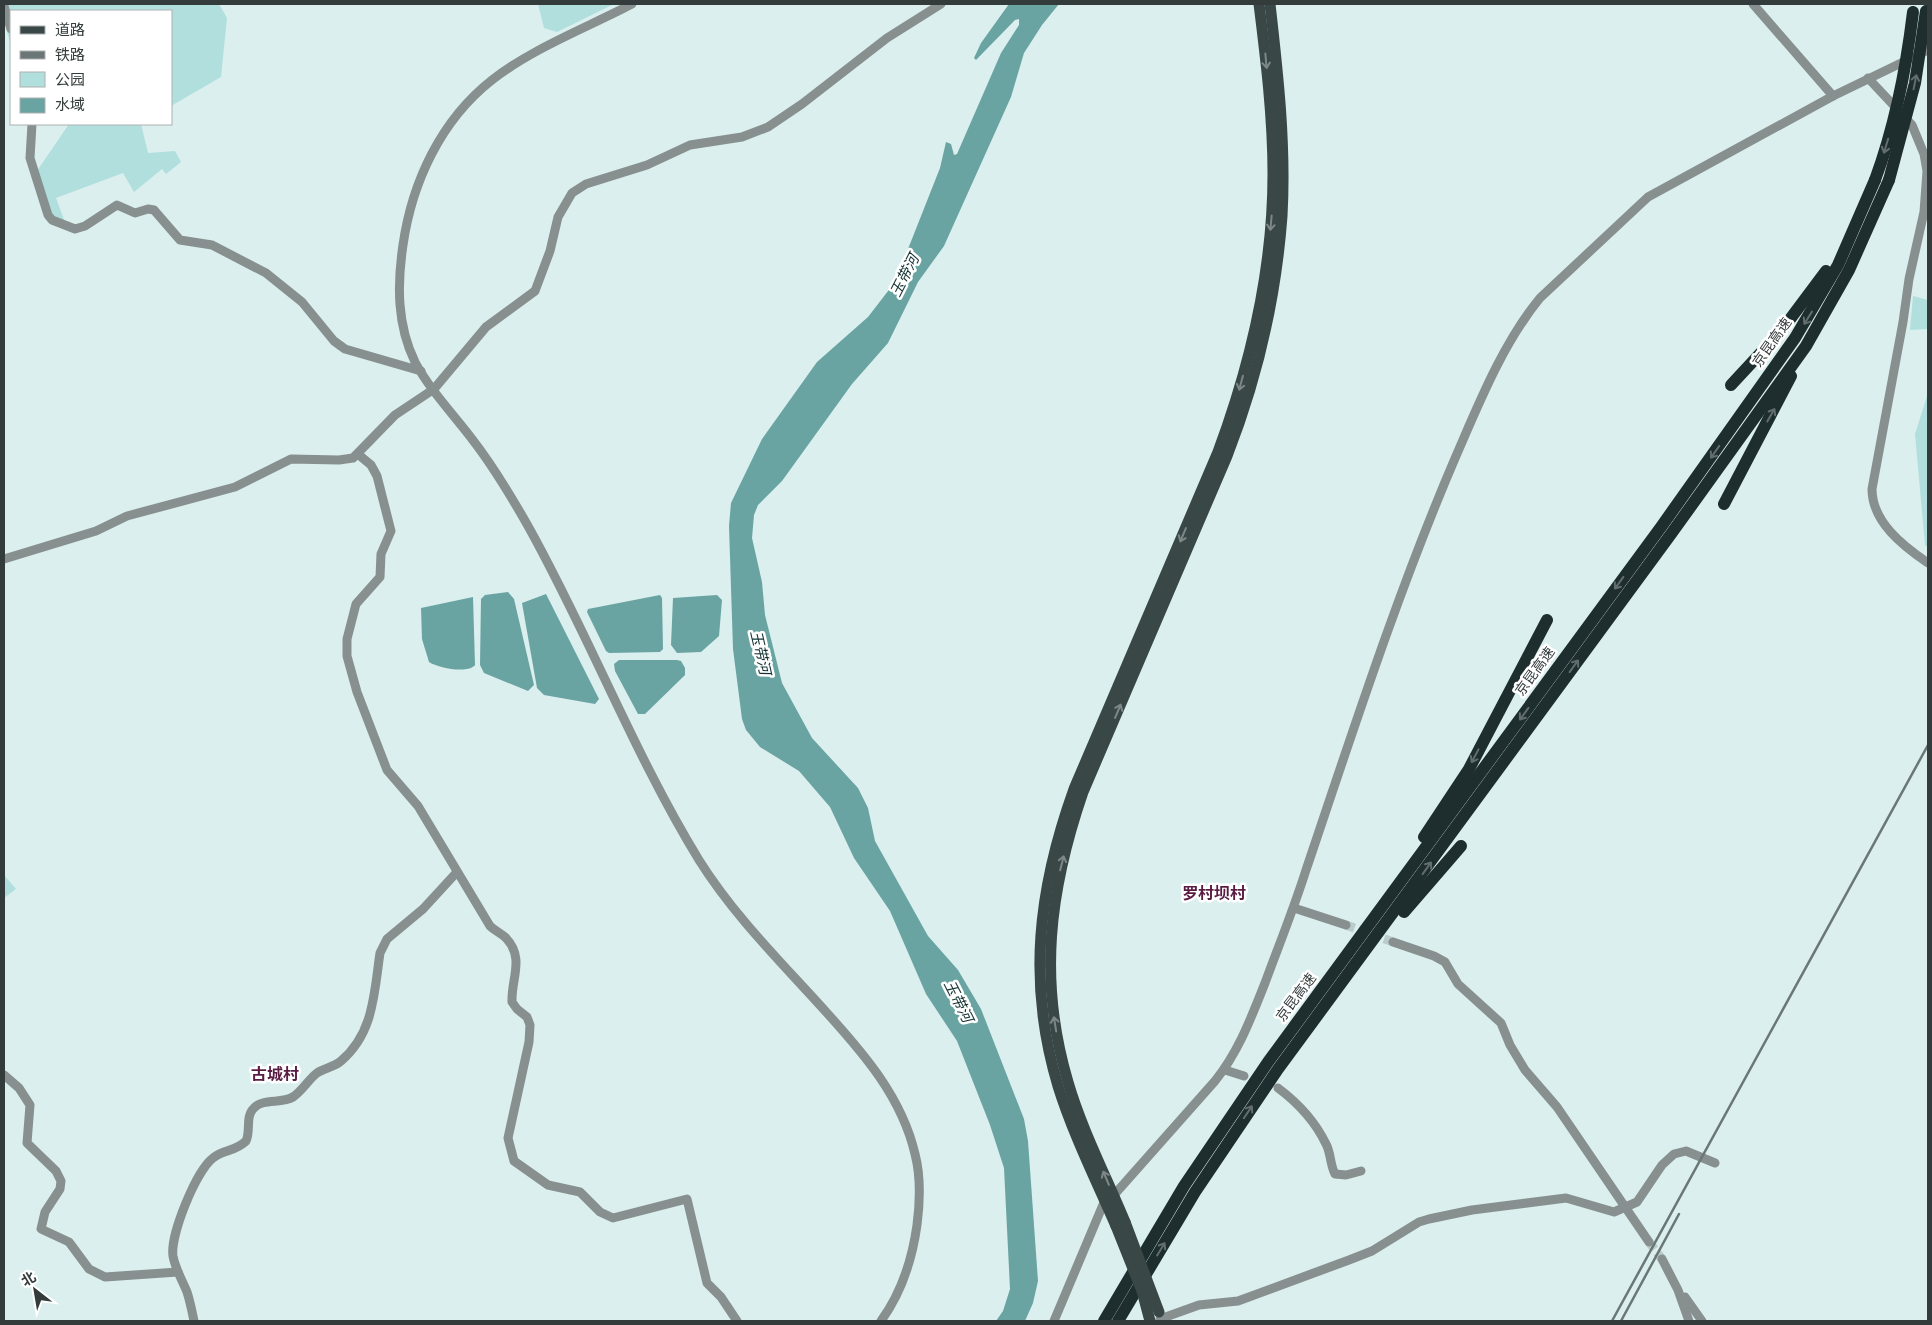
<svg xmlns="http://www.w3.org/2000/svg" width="1932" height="1325" font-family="Overpass,'Noto Sans SC',sans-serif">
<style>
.green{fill:#b1dfde}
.water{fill:#69a4a3}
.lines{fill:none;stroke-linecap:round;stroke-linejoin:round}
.minor-tunnel{stroke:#b9cbca;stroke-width:9;stroke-dasharray:9 4.5;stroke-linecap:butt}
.minor{stroke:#87908f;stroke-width:9}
.major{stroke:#394747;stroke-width:11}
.highway{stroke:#1e2e2e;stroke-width:12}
.rail{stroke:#6b7777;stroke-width:2.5}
.major-bridge{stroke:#394747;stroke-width:11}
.highway-bridge{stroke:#1e2e2e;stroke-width:12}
.oneway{stroke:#7e8787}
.oneway2{stroke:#626d6d}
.labels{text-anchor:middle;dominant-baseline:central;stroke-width:5;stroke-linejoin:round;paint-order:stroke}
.street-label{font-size:14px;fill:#333b3b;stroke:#fff}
.water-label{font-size:15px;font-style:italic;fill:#143232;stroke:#fff}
.quarter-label{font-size:16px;font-weight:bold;fill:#591d44;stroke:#fff}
</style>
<rect width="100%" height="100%" fill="#daefee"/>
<g class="green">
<polygon points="4,4 219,4 227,18 221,77 171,106 171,11 11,11 11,45 4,22"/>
<polygon points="538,4 614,4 557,32 544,28"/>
<polygon points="69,124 141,124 148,153 175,151 181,162 166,174 162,169 134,192 123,173 56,198 64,220 55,218 48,208 37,171"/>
<polygon points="1913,296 1928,300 1928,329 1910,330"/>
<polygon points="1928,393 1928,548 1925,545 1915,434"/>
<polygon points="4,875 16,889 4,898"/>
</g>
<g class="water">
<polygon points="1009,4 1059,4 1042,25 1024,53 1011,97 944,246 918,282 888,343 852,384 782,481 758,505 754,515 752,538 762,582 765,615 782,683 812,738 858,788 868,808 875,841 928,936 958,970 981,1009 1024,1119 1028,1141 1038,1281 1033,1303 1025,1321 996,1321 1003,1311 1010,1289 1004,1168 990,1125 957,1041 926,994 890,911 854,858 830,807 799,771 760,747 746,730 742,719 733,649 729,526 731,503 762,439 817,362 868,317 895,282 940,168 946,142 951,144 954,155 957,154 1001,53 1019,25 1019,19 1015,20 976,60 974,58 981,43"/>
<polygon points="508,592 514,599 534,685 528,691 484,673 480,665 481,599 485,595"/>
<polygon points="546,594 599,699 595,704 544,695 537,688 522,603"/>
<polygon points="660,595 662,598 663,649 660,652 609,653 606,651 587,612 588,609"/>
<polygon points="717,595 722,600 719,636 701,652 677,653 671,645 673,598"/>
<path d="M473 597 475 665C468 674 438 668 429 662L422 639 421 608Z"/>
<polygon points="619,660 677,660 681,661 685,668 685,675 645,714 638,714 615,671 614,664"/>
</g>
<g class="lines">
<g class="minor-tunnel">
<polyline points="1346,925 1393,942"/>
<polyline points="1649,1242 1662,1259"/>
</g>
<g class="minor">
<path d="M632 4C586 28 533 48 492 80 441 120 412 182 403 245 397 285 397 325 415 362 430 390 453 414 472 439 493 466 511 496 528 526 589 635 634 754 699 860 734 916 783 964 827 1013 865 1055 902 1098 915 1154 921 1177 920 1202 917 1225 912 1261 902 1292 881 1321"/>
<polyline points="1753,4 1833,96"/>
<polyline points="4,6 11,29"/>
<path d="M1868 78 1912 125 1924 154 1927 171 1924 212 1909 279 1903 322 1872 489C1872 522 1903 546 1928 563"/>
<polyline points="32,124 30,158 48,215 52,220 75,229 85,226 117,205 135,213 148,209 154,210 180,240 212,245 266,273 302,302 334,341 345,349 421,371"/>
<path d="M359 455 371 465 377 476 391 531 381 554 380 577 356 604 347 639V656L357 692 387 770 418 806 490 926C495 931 501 933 506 938 525 958 511 979 512 1002L517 1009 527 1017 530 1025 529 1042 508 1138 514 1161 548 1185 580 1192 600 1212 613 1218 687 1199 707 1283 721 1297 737 1321"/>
<polyline points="4,559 96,531 127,516 235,487 291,459 339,460 353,458 395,415 434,389 486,327 535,291 550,251 558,217 572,193 586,184 647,165 690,145 742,137 768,127 802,104 887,38 941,4"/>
<polyline points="1294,908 1346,925"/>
<polyline points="1393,942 1434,956 1445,962 1458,984 1501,1023 1510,1045 1525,1070 1557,1107 1649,1242"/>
<polyline points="1225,1070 1244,1076"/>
<polyline points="4,1075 19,1088 30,1105 27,1143 56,1171 61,1181 60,1189 45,1212 41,1229 69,1242 89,1269 105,1277 178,1272"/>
<path d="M1278 1088C1298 1103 1315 1121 1326 1144 1331 1153 1330 1165 1335 1174L1346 1175 1361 1171"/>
<path d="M1114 1195 1215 1081C1239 1051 1251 1018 1265 983 1279 945 1294 908 1306 870 1353 731 1398 591 1456 456 1479 403 1503 343 1540 298L1648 197 1833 96 1928 50"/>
<polyline points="1662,1259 1678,1290 1689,1321"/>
<polyline points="1685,1297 1702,1321"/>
<polyline points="1160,1319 1199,1305 1238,1301 1349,1260 1372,1251 1419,1222 1429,1219 1472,1210 1566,1198 1614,1212 1637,1202 1662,1165 1674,1154 1686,1151 1715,1163"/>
<path d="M194 1321C192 1311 190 1301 187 1292 182 1280 175 1268 173 1256 170 1235 196 1171 213 1158 224 1149 235 1152 246 1141 251 1131 245 1116 254 1108 263 1098 281 1104 293 1097 303 1090 308 1080 317 1073 325 1068 334 1067 341 1061 374 1033 374 993 380 953L387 939 423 909 457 872"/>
<polyline points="1054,1321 1105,1200"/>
</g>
<g class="major">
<path d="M1125 1222C1106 1176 1082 1130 1068 1082 1038 981 1049 891 1083 792L1227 456C1257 379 1276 298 1282 216 1286 145 1278 74 1270 4"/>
<path d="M1116 1226C1096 1180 1073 1134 1058 1086 1027 983 1038 889 1074 789L1218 452C1251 363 1273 269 1273 174 1273 117 1266 60 1259 4"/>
</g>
<g class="highway">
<polyline points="1731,385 1782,330 1826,271"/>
<polyline points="1724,504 1791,376"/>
<polyline points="1424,837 1469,769 1547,620"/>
<polyline points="1404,912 1461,846"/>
<polyline points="1104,1321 1184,1186 1268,1062 1661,527 1795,338 1838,265 1875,180"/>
<polyline points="1118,1321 1195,1192 1278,1069 1671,534 1806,346 1849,270 1889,180"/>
</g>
<g class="rail">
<polyline points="1612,1321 1928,745"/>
<polyline points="1621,1321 1679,1214"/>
</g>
<g class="major-bridge">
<polyline points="1125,1222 1159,1312"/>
<polyline points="1116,1226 1142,1291 1150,1321"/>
</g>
<g class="highway-bridge">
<path d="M1875 180C1895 126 1906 70 1913 12"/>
<polyline points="1889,180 1915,83 1926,11"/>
</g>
</g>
<defs><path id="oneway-shaft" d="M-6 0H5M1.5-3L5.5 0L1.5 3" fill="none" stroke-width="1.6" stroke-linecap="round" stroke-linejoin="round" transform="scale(1.25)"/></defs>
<g class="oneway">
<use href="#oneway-shaft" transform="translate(1266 61) rotate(85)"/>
<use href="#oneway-shaft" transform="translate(1271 223) rotate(95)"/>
<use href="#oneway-shaft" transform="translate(1241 383) rotate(105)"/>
<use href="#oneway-shaft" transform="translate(1183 535) rotate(113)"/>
<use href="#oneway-shaft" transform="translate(1118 711) rotate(-67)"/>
<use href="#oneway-shaft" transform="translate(1062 863) rotate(-76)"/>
<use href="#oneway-shaft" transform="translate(1055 1024) rotate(-99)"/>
<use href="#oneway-shaft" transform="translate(1106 1178) rotate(-113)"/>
</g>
<g class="oneway2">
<use href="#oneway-shaft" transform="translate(1915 82) rotate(-79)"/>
<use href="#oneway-shaft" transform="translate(1886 146) rotate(107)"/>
<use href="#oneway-shaft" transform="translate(1808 318) rotate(122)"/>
<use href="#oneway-shaft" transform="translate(1771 415) rotate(-60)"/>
<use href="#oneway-shaft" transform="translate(1715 452) rotate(125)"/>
<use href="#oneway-shaft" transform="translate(1619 583) rotate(126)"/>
<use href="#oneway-shaft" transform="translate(1574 666) rotate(-54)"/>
<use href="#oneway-shaft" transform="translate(1524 714) rotate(126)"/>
<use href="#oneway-shaft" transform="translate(1475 756) rotate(118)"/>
<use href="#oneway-shaft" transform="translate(1427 868) rotate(-54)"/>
<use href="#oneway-shaft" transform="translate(1248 1112) rotate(-56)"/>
<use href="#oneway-shaft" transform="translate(1161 1249) rotate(-59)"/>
</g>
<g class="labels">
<g class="street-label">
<text transform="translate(1773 343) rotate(-55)">京昆高速</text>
<text transform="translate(1536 672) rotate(-54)">京昆高速</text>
<text transform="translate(1297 998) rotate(-53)">京昆高速</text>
</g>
<g class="water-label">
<text transform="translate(906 276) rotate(-63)">玉带河</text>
<text transform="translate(759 653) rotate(77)">玉带河</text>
<text transform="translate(957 1002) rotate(63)">玉带河</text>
</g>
<g class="quarter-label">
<text x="1214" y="895">罗村坝村</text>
<text x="275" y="1076">古城村</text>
</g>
</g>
<rect width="1932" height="1325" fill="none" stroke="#333b3b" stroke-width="10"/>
<rect x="10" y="10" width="162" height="115" fill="#ffffff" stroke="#adb1b1"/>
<rect x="20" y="26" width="25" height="8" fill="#394747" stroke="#adb1b1"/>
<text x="55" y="35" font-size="15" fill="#333b3b">道路</text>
<rect x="20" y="51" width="25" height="8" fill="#6b7777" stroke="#adb1b1"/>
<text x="55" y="60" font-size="15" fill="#333b3b">铁路</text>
<rect x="20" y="72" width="25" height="15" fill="#b1dfde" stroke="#adb1b1"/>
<text x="55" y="85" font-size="15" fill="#333b3b">公园</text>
<rect x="20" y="98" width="25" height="15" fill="#69a4a3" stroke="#adb1b1"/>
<text x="55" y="110" font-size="15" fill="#333b3b">水域</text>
<g transform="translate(35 1290) rotate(329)" stroke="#ffffff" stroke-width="4" paint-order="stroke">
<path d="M0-4L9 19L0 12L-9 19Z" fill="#333b3b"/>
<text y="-8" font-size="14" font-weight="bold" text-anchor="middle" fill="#333b3b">北</text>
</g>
</svg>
